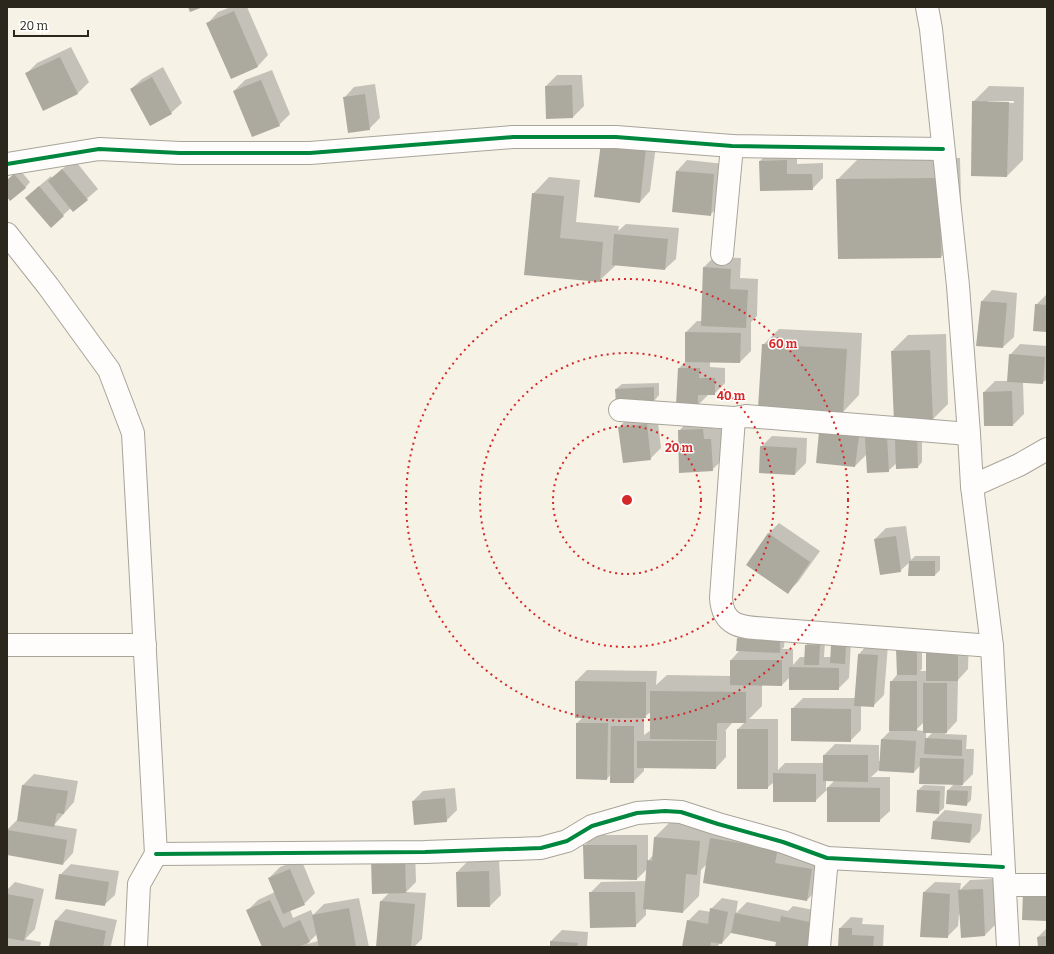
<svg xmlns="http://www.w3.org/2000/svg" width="1054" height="954" font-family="Bitter,serif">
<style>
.shadow{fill:#0003;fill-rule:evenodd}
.building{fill:#aca99e}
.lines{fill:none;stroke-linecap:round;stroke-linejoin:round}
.minor-casing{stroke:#a8a49a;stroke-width:24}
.minor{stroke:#fefdfb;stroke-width:22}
.cycleway-casing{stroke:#fff;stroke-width:6}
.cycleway{stroke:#00873e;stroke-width:4}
.ring{fill:none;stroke:#d62828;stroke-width:2;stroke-dasharray:2 4}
.centre{fill:#d62828;stroke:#fff;stroke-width:2}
.ring-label{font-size:12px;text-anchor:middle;font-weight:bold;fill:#d62828;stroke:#fff;stroke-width:3;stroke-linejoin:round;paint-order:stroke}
</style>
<rect width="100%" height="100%" fill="#f6f2e6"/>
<g class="shadow">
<polygon points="231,7 247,7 268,55 258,66 231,78 208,23 218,12"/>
<polygon points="71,47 89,82 78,93 44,110 26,74 37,63"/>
<polygon points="163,67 182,103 171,113 131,89 142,79"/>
<polygon points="272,70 290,114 279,125 234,91 245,80"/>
<polygon points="557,75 582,75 584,106 573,117 547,118 546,86"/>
<polygon points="375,84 380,118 369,129 344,98 354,87"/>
<path d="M989 86 1024 87 1023 160 1007 176 973 102ZM988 101H1014V103H988Z"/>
<polygon points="657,138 650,191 640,202 595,196"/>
<polygon points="771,150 797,150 797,164 823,163 823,178 812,189 760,161"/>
<polygon points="960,158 962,236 941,257 837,180 858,159"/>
<polygon points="74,159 98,189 73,211 71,208 51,226 37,188 51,176 52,178"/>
<polygon points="687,160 724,164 721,204 710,215 673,211 677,171"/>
<polygon points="20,170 30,182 25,188 7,196 7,180"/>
<polygon points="549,177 580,180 576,222 619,226 618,231 626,224 679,228 676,259 665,269 616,265 599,281 526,274 533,194"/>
<polygon points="714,257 741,258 740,278 758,279 757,316 751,322 751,351 740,362 710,361 710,367 725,368 725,383 714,394 709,394 698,405 679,368 686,361 686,332 697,321 702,321 704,267"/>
<polygon points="992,290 1017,293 1014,337 1003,347 982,301"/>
<polygon points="1047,294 1047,331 1036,305"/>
<polygon points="779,329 862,333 859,395 843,412 759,407 763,345"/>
<polygon points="946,334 948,404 932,420 892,351 908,335"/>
<polygon points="1020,344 1047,346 1047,379 1042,383 1023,382 1024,414 1013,425 984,392 995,381 1008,381 1010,355"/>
<polygon points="659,383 659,395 654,401 617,402 616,389 622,384"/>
<polygon points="657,414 661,448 650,459 619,427 630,416"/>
<polygon points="714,419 714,429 722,429 723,459 712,470 679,431 689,420"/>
<polygon points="869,426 868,437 877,428 922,434 922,462 917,468 897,463 888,471 867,454 855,466 820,432"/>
<polygon points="772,436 807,438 806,463 795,474 761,447"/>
<polygon points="779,523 820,551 798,582 787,593 768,534"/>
<polygon points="906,526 911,560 915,556 940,556 940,570 935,575 910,562 900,571 875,539 886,528"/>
<path d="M743 633 785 635 784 647 782 649H793V665L800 657H805L806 645 811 640 825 641 824 657H831L832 645 837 640 851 641 849 678 838 689 790 677 782 685 762 684V706L749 719H778V770L785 763H824V755L835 744 879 745V761H880L882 739 890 731 891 682 922 644V669L920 671H927L969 638 968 669 958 680 957 721 945 734 967 735 966 749H974L973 774 961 786H972L971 800 966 805 948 790 954 784 920 766 914 772 880 769 871 777H890V811L879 821 828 789 815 801 774 782 767 788 738 729 745 722H733L725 731H726V757L716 768 644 767V771L633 782 611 774 607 779 577 723 583 717 576 681 587 670 657 671 656 685 667 675 731 676V660L740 650 738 638ZM651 712V730L644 735V717ZM924 722V731L916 730ZM926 732H933L926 739ZM826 780H835L826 789Z"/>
<polygon points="869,643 888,645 884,695 873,706 861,705 861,730 850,741 792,709 803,698 855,698 859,654"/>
<polygon points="34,774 78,781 74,802 54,825 77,829 73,853 63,864 7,854 7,830 18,819 23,785"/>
<polygon points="924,785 945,786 944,808 938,813 918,790"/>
<polygon points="455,788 457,810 446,821 413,801 423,791"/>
<polygon points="945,810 982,814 980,831 970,842 934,821"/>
<polygon points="671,821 716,825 715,835 727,822 793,833 791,847 828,853 823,884 807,900 707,864 701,870 699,896 683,912 646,908 646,915 635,926 590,893 601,882 646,881 647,869 637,879 584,846 595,835 648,835 648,861 653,855 655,837"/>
<polygon points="415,849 416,882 406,892 426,893 422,939 414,947 377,947 381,901 389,893 373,893"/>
<path d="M301 859 315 893 304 904 290 910 293 918 311 910 313 915 324 904 359 898 369 947H264L248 910 258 900 275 892 269 878 280 867ZM317 934 318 941 307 944Z"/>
<polygon points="468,861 499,861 501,895 490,906 457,872"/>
<polygon points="71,864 119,871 115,895 104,905 60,875"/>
<polygon points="993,879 996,924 985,935 959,914 958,926 947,937 924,892 935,882 961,883 960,890 970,880"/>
<polygon points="15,882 44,889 35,929 25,939 41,942 40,947 7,947 7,890"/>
<polygon points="722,898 738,901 736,913 747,902 788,911 793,906 824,912 776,947 777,942 732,932 722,943 720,943 717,947 683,947 688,921 699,910 711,912 711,909"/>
<polygon points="66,909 117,920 111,945 110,947 58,947 50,945 56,920"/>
<polygon points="851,917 863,918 862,924 884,925 883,947 839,947 840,928"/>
<polygon points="1047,928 1047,947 1039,947 1038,937"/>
<polygon points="562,930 588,932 587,947 551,947 551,941"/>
</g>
<g class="building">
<polygon points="188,7 203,7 190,12"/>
<polygon points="234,11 258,67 231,79 206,23"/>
<polygon points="60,57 78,94 43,111 25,73"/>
<polygon points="152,77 172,114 150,126 130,89"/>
<polygon points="261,80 280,126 252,137 233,91"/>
<polygon points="572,85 573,118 546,119 545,86"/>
<polygon points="365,94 370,130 348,133 343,97"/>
<polygon points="972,101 1009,102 1007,177 971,176"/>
<polygon points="601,143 646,148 640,203 594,197"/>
<polygon points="787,160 787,174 812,174 813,190 760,191 759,161"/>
<polygon points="62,169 88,200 73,212 48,181"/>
<polygon points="676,171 714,174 711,216 672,212"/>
<polygon points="14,174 26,188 10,201 7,197 7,180"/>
<polygon points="940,178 941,258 838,259 836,179"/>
<polygon points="39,186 64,216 51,228 25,198"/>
<polygon points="532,193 564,196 560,238 603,242 600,282 524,275"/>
<polygon points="614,234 668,239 665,270 612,265"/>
<polygon points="703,267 731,269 730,289 748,290 746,328 701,326"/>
<polygon points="981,301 1007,303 1003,348 976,346"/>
<polygon points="1035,304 1047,305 1047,332 1033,331"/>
<polygon points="685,332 741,333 740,363 685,362"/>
<polygon points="762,344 847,349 843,413 758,408"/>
<polygon points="930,350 933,421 894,422 891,351"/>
<polygon points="1009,354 1045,357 1043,384 1007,382"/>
<polygon points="678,368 700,368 699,378 715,378 715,395 698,395 698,406 676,405"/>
<polygon points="654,387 654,402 616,403 615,389"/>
<polygon points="1012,391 1013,426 984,426 983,392"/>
<polygon points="647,424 651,460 623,463 618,427"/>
<polygon points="703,429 704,439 711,439 713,471 679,473 678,430"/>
<polygon points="819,432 859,436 855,467 816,463"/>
<polygon points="887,437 889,472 867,473 865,438"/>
<polygon points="917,438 918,468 896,469 895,439"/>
<polygon points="760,446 797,448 795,475 759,473"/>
<polygon points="768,533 810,562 788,594 746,565"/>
<polygon points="896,536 901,572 880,575 874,539"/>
<polygon points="909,561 935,561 935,576 908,576"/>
<polygon points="737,638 780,640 780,653 736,651"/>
<polygon points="805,645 820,645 819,665 804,665"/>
<polygon points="831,645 846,646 845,664 830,663"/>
<polygon points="917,648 917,675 897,675 896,649"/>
<rect x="926" y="648" width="32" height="33"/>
<polygon points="858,654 878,655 874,707 854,706"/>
<polygon points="730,660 782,660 782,686 730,685"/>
<polygon points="789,667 839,668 839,690 789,690"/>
<polygon points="575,681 646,682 646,718 575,718"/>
<polygon points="890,681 917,681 917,731 889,731"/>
<rect x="923" y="683" width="24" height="50"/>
<polygon points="650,691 746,692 746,723 717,723 717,740 650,739"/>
<polygon points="791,708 851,709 851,742 791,741"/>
<polygon points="576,723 608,723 607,780 576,779"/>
<polygon points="611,726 634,726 634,783 610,783"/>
<rect x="737" y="729" width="31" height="60"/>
<polygon points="925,738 962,740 962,756 924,754"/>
<polygon points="881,739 916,741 914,773 879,771"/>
<polygon points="637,741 716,741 716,769 637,768"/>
<polygon points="823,755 868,755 868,782 823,781"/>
<polygon points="920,758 964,759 963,785 919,784"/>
<polygon points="773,773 816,774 816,802 773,802"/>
<polygon points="22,785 68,791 64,814 57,813 54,827 17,821"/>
<polygon points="827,787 880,788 880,822 827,822"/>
<polygon points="917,790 940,791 939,814 916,812"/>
<polygon points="947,790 968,791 967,806 946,804"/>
<polygon points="445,798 447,822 414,825 412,801"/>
<polygon points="933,821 972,824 970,843 931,839"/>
<polygon points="7,830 67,840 63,865 7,855"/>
<polygon points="654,837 700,841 697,875 686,874 683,913 643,909 647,860 652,861"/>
<polygon points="710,838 778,849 775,863 812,869 807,901 703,883"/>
<polygon points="583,845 637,845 637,880 584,879"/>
<polygon points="405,859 406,893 372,894 371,860"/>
<polygon points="290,869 305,905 283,914 268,878"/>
<polygon points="489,871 490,907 457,907 456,872"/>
<polygon points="59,874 109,882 105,906 55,899"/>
<polygon points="983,889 985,936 961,938 958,890"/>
<polygon points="589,892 635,892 636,927 590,928"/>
<polygon points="923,892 950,894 948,938 920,937"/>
<polygon points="1023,892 1047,894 1047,921 1022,920"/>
<polygon points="7,894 34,899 24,941 7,938"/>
<polygon points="270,900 283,928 300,920 310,942 299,947 262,947 246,910"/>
<polygon points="380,901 415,904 411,947 376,947"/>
<polygon points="349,908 356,947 319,947 312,915"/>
<polygon points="710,908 728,912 722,944 711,942 710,947 682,947 687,920 708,924"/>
<polygon points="735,913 780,922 781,916 814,923 809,947 775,947 776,942 731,933"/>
<polygon points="55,920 106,931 103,947 49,946"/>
<polygon points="839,928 852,928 852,935 874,936 873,947 838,947"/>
<polygon points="1047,936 1047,947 1038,947 1037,937"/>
<polygon points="550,941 578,943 577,947 550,947"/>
</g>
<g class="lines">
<defs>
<g id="minor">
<polyline points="7,164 99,149 180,153 310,153 513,137 616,137 732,146 943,149"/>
<polyline points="7,234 48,286 109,370 133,433 156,854 139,884 136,947"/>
<polyline points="722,254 732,146"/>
<polyline points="620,410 734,418 746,416 969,434 958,286 931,29 927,7"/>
<path d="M734 418 721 598C723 628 743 627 768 629L992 646"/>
<polyline points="969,434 972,486"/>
<polyline points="7,645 145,645"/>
<polyline points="156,854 425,852 541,848 567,841 592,826 637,813 665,811 681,812 718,824 783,842 827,858 1003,867"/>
<polyline points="1005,885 1047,885"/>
<polyline points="819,947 827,858"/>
<polyline points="1008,947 992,646 972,486 1019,465 1047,449"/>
</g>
</defs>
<use href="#minor" class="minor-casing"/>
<use href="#minor" class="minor"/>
<defs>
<g id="cycleway">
<polyline points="7,164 99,149 180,153 310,153 513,137 616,137 732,146 943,149"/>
<polyline points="156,854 425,852 541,848 567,841 592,826 637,813 665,811 681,812 718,824 783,842 827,858 1003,867"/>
</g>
</defs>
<use href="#cycleway" class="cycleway-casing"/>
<use href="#cycleway" class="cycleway"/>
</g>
<g class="ring">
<circle cx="627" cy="500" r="74"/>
<circle cx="627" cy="500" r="147"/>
<circle cx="627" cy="500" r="221"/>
</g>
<circle cx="627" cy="500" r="6" class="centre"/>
<g class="ring-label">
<text x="783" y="348">60 m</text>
<text x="731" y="400">40 m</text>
<text x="679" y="452">20 m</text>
</g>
<rect width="1054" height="954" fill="none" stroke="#2b271c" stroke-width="16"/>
<path d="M14 30v6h74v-6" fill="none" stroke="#2b271c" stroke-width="2"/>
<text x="20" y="30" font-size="12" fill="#2b271c" stroke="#ffffff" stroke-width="3" paint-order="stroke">20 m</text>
</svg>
